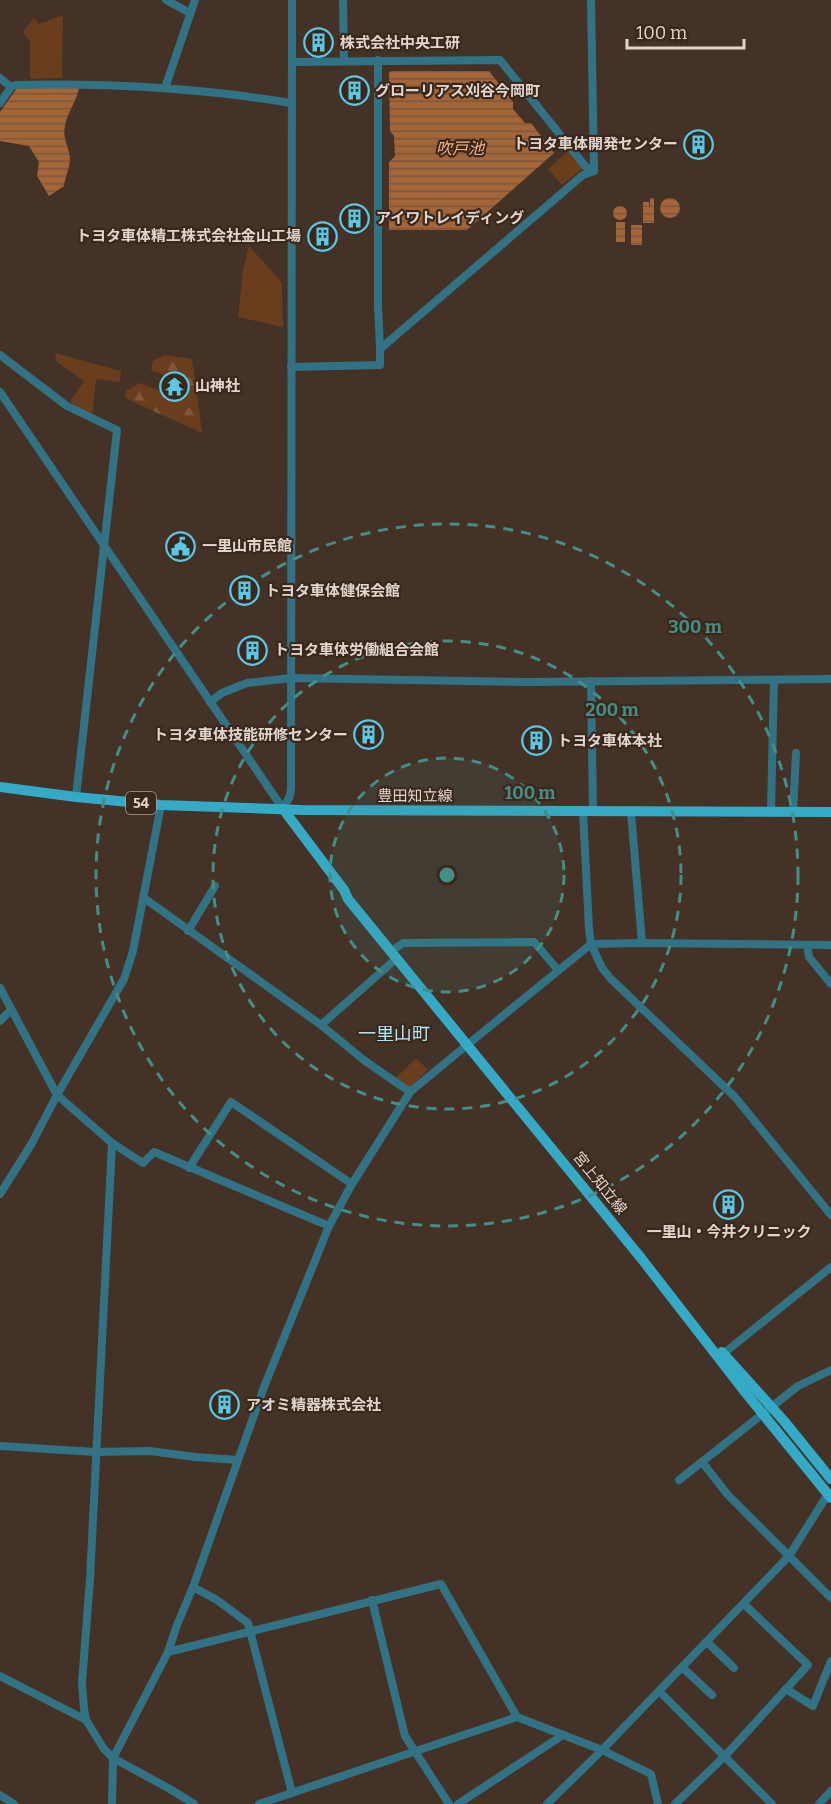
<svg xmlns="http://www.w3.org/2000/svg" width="831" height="1804" font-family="Bitter,'Noto Sans JP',serif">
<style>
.green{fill:#6a3d1c}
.forest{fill:url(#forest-firs)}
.water{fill:url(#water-rules)}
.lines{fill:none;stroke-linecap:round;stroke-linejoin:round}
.minor{stroke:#317385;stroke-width:8}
.major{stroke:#35aac7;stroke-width:10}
.ring{fill:none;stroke:#438e86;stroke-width:3;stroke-dasharray:10 8}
.labels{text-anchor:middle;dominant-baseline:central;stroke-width:4.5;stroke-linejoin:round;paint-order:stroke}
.shield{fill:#3a281d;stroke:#aea198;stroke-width:1.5}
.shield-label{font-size:14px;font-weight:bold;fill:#e0d5cd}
.poi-label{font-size:15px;font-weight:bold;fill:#e0d5cd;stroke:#3a281d;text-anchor:start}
.street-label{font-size:15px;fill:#e0d5cd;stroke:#3a281d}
.water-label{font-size:16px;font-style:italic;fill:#fab283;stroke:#3a281d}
.quarter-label{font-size:18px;fill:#b0e7f7;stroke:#3a281d}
.centre{fill:#438e86;stroke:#3a281d;stroke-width:3}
.ring-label{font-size:18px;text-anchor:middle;font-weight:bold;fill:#438e86;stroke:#3a281d;stroke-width:4.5;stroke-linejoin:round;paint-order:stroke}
</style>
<defs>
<pattern id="forest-firs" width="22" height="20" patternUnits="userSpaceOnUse" patternTransform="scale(1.5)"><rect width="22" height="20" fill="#6a3d1c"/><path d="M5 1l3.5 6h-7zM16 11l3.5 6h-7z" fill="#7f583c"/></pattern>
<pattern id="water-rules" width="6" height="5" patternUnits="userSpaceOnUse" patternTransform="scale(1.5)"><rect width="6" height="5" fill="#a46539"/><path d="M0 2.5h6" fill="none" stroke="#7d563b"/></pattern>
</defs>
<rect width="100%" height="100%" fill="#443227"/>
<g class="green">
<polygon points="63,15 62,78 30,79 30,41 23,32 34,18 39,24"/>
<polygon points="568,151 583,168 562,185 548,169"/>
<polygon points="249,246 282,283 283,327 238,317 243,270"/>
<polygon points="55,353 121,371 120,382 96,379 92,417 70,402 84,381 57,362"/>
<polygon points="416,1058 428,1070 408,1089 395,1079"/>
</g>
<polygon class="forest" points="164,355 192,359 202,433 125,398 126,391 140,383 172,396 178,381 151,370 153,361"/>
<g class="water">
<polygon points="391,71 489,71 513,102 513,109 525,123 531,123 554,153 467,230 389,230 389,162 395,156 394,136 390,131 389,73"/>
<path d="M79 86C78 100 67 112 65 126 62 138 69 147 70 158 70 167 65 178 64 186L49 196 37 176 39 162 29 146 0 141V112L17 88Z"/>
<circle cx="670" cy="208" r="10"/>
<polygon points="650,198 654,198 654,223 643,223 643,202 649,202 650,208"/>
<circle cx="620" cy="213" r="7"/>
<polygon points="625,222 625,242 616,242 616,222"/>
<rect x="631" y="225" width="11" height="20"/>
</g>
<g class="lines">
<g class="minor">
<polyline points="166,0 190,13"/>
<polyline points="343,0 344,61"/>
<polyline points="591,0 594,171"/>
<polyline points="378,60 378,306 380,349"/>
<polyline points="292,62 500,60 586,167 594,171"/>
<polyline points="0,78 11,87"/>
<polyline points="165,88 195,0"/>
<path d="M0 103 11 87 15 85C108 83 200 88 291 103"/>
<polyline points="0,355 67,406 117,430 76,797"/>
<polyline points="291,367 380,365 380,349 583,175 594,171"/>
<polyline points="0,392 283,809 290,796 291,788 292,0"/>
<polyline points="591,681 593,811"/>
<polyline points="210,702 222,693 247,683 291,678 527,682 831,679"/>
<polyline points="771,811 774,680"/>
<polyline points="631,812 642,943"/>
<polyline points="793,812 796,753"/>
<polyline points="144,898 321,1025 365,1061 410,1092"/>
<polyline points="188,931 215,886"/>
<polyline points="807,945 809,957 831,984"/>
<polyline points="831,945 642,943 591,944 602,968 611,979 735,1097 831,1215"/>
<polyline points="396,948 403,943 534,942 558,970"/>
<polyline points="0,988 57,1095 112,1143 143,1163 154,1152 329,1226"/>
<polyline points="0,1021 11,1010"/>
<polyline points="321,1025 397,958"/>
<polyline points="472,1041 591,944 589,929 583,811"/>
<polyline points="112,1143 90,1579 82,1683 84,1709 86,1720 104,1749 113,1758 170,1789 194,1804"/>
<polyline points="189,1168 231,1102 352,1184"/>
<polyline points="0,1194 32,1143 57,1095 124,979 133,951 161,805"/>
<polyline points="723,1354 831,1267"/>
<polyline points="0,1446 95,1452 150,1451 195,1457 238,1460"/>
<polyline points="702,1462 728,1495 831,1598"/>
<polyline points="679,1480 798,1386 831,1370"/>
<polyline points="193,1587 217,1600 248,1623 292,1793"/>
<polyline points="372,1600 405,1736 449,1804"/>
<polyline points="707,1642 734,1668"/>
<polyline points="168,1652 441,1584 517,1717 602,1750 651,1774 658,1804"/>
<polyline points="682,1667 712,1695"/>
<polyline points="0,1676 86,1720"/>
<polyline points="786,1689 813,1706 831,1661"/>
<polyline points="659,1691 772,1804"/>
<polyline points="0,1795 14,1804"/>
<polyline points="112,1804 113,1758 168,1652 177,1625 193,1587 264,1387 329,1226 352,1184 410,1092 467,1045"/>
<polyline points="259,1804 517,1717"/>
<polyline points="458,1804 563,1735"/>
<polyline points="547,1804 602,1750 789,1556 828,1494"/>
<polyline points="675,1804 725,1756 808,1665 744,1604"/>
<polyline points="819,1804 831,1791"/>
</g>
<g class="major">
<polyline points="0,787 76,797 161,805 302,810 831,812"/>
<polyline points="283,809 344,890 348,899 641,1258 745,1392 831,1498"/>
<polyline points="722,1352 784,1421 831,1479"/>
</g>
</g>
<circle cx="447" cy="875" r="117" fill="#438e86" fill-opacity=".12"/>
<g class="ring">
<circle cx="447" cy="875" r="117"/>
<circle cx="447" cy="875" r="234"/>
<circle cx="447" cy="875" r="351"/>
</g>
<defs>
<symbol id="building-ring" viewBox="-11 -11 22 22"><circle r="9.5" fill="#3a281d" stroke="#5ac8e5" stroke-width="1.5"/><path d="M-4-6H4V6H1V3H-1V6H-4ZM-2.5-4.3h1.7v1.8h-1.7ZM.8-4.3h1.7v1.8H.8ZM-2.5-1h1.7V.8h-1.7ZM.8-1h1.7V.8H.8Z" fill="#5ac8e5"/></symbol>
<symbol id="temple-ring" viewBox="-11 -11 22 22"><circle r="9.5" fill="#3a281d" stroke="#5ac8e5" stroke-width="1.5"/><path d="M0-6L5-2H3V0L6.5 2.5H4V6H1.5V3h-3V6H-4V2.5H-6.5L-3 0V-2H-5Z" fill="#5ac8e5"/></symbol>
<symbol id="civic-ring" viewBox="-11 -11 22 22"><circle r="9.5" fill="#3a281d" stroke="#5ac8e5" stroke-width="1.5"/><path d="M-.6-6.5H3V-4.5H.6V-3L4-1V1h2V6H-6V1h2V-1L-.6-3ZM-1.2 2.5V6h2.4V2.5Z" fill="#5ac8e5"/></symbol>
</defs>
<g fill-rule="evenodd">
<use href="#building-ring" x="302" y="26" width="33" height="33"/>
<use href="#building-ring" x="338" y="74" width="33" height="33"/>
<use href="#building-ring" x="682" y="128" width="33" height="33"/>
<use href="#building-ring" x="338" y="202" width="33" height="33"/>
<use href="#building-ring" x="306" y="220" width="33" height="33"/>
<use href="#temple-ring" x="158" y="370" width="33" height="33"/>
<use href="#civic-ring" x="164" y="530" width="33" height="33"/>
<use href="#building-ring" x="228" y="574" width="33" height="33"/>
<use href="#building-ring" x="236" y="634" width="33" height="33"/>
<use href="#building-ring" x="352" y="718" width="33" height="33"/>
<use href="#building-ring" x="520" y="724" width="33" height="33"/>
<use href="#building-ring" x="712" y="1188" width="33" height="33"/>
<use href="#building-ring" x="208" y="1388" width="33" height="33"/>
</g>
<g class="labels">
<rect class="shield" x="126" y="792" width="30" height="22" rx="4.5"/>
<g class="shield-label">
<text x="141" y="803">54</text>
</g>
<g class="poi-label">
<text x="340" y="43">株式会社中央工研</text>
<text x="375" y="91">グローリアス刈谷今岡町</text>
<text x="678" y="144" text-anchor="end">トヨタ車体開発センター</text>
<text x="376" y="218">アイワトレイディング</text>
<text x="301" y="236" text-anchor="end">トヨタ車体精工株式会社金山工場</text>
<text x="195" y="386">山神社</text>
<text x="202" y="546">一里山市民館</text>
<text x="265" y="591">トヨタ車体健保会館</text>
<text x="274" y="650">トヨタ車体労働組合会館</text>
<text x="348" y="735" text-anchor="end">トヨタ車体技能研修センター</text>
<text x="557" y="741">トヨタ車体本社</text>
<text x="729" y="1232" text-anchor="middle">一里山・今井クリニック</text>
<text x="246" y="1405">アオミ精器株式会社</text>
</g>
<g class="street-label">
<text x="415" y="796">豊田知立線</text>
<text transform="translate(600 1183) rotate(51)">宮上知立線</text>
</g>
<g class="water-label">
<text x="460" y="148">吹戸池</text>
</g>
<g class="quarter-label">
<text x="394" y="1034">一里山町</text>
</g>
</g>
<circle cx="447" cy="875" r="9" class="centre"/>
<g class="ring-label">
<text x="695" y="633">300 m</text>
<text x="612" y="716">200 m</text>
<text x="530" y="799">100 m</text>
</g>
<path d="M627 39v9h117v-9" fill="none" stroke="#e0d5cd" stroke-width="3"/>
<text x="636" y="39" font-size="18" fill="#e0d5cd" stroke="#3a281d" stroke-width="4.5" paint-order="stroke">100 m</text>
</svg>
